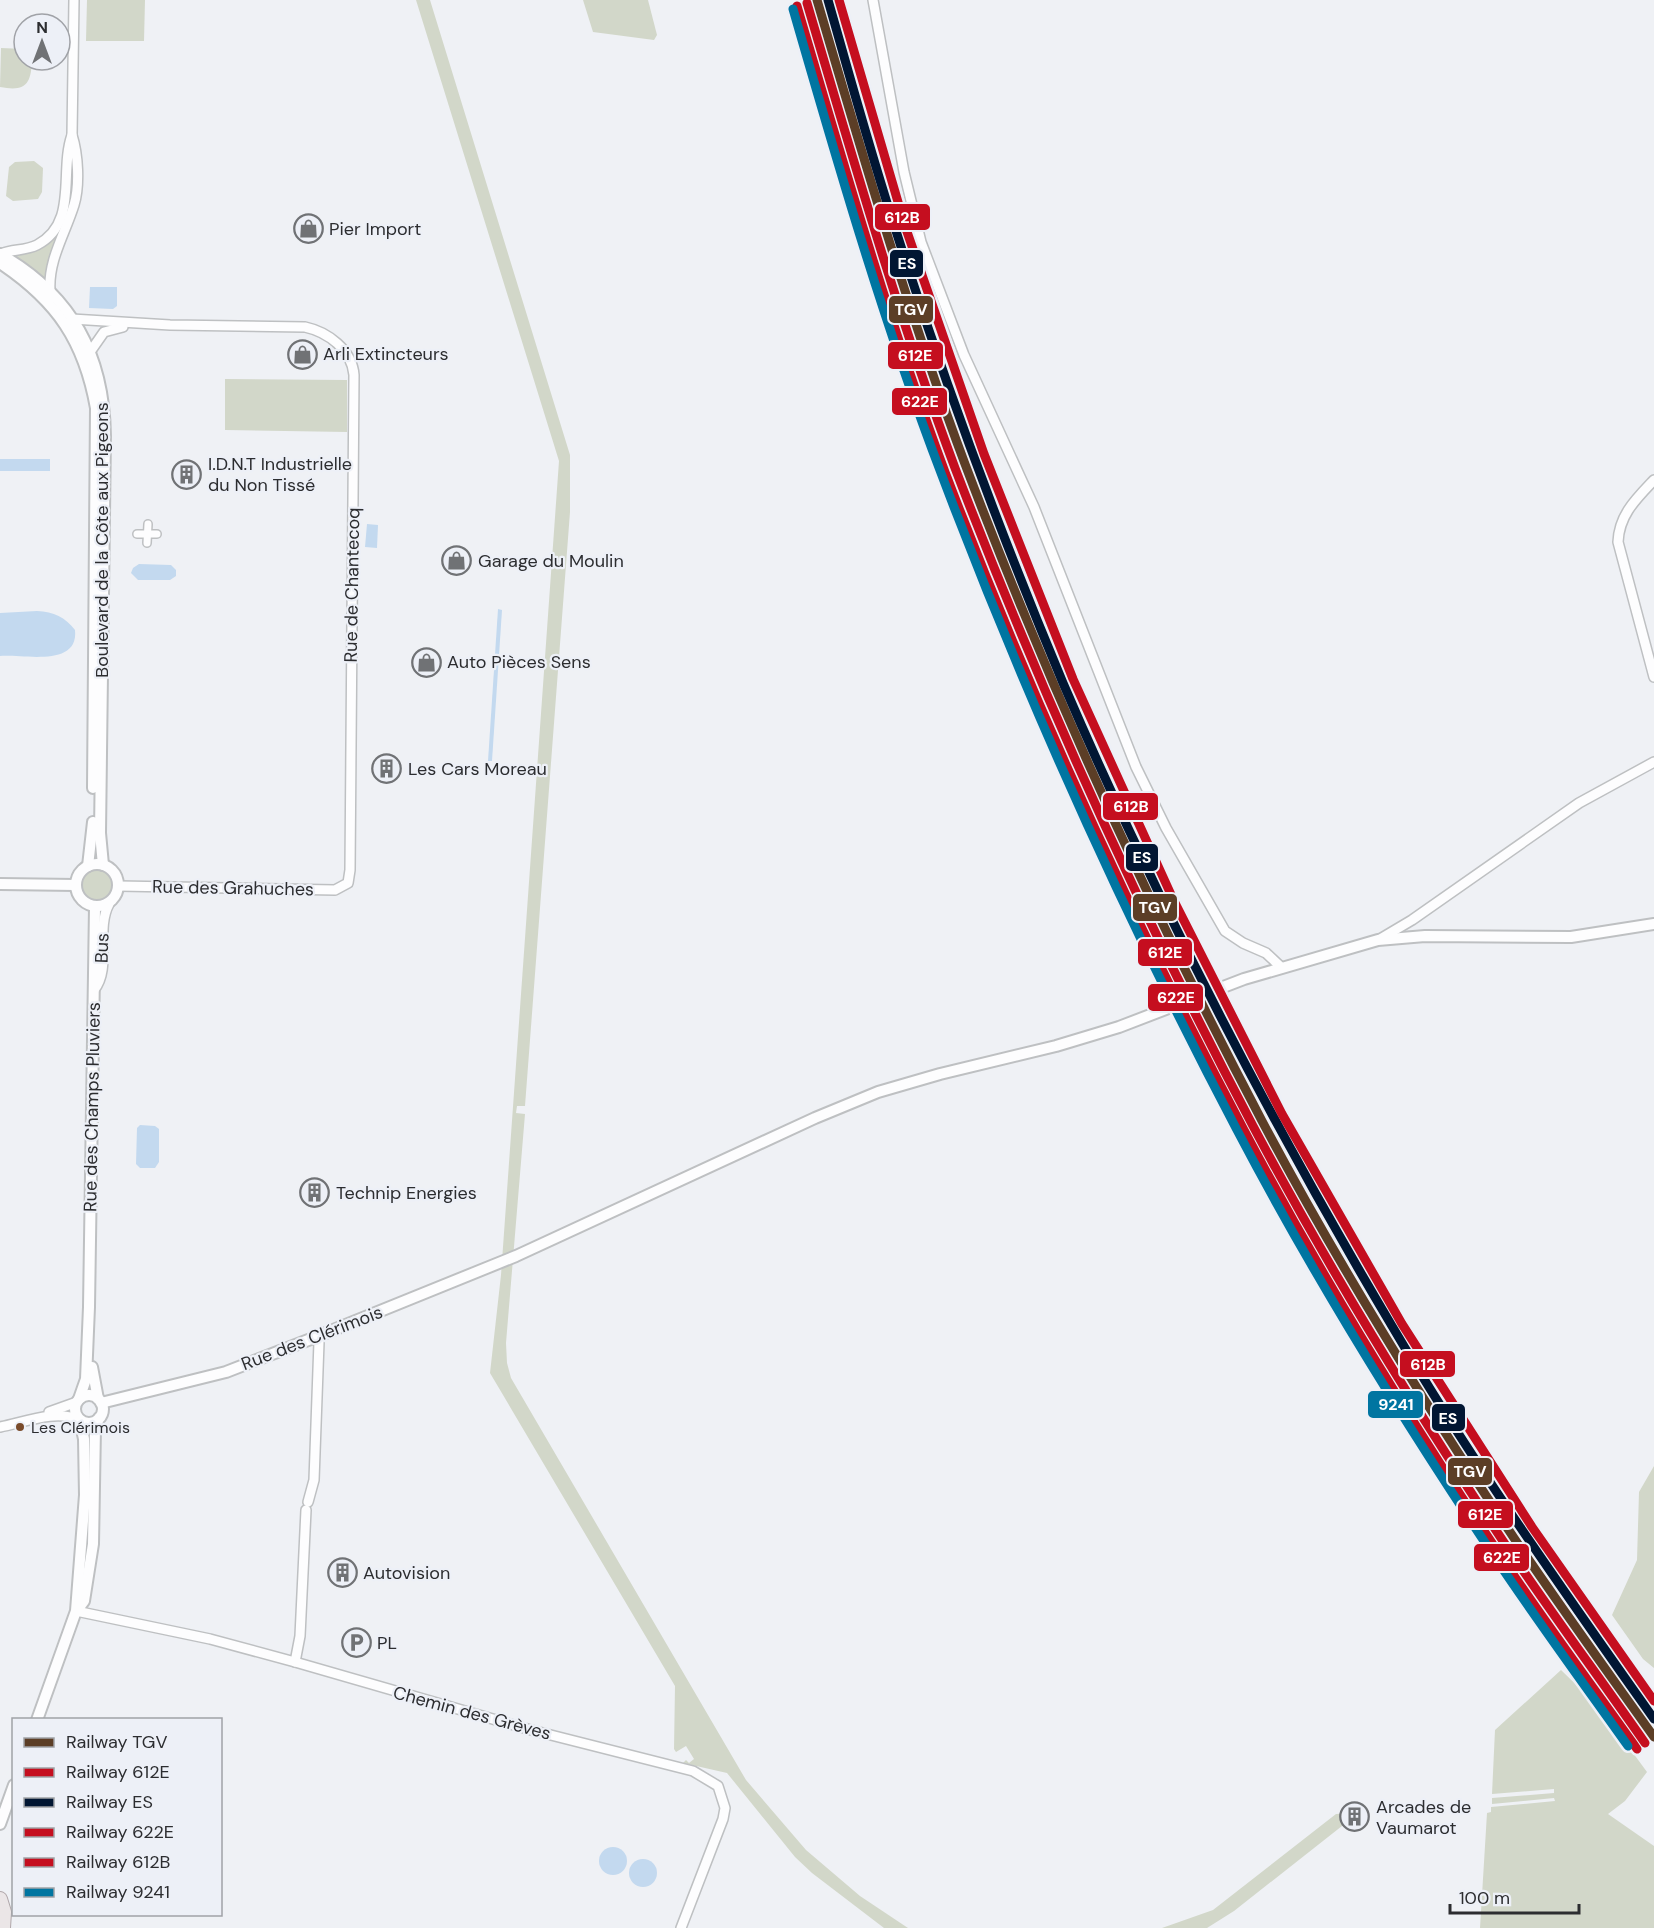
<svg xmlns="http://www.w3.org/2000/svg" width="1654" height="1928" font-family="'DM Sans',sans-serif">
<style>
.green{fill:#d2d7c9}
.water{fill:#c3d9ef}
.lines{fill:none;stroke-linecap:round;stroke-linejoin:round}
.pedestrian-casing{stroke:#bec0c2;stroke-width:10}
.minor-casing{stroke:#bec0c2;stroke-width:12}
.tertiary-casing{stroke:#bec0c2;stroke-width:14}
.primary-casing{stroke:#b0a7aa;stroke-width:16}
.pedestrian{stroke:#fdfdfe;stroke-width:7}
.minor{stroke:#fdfdfe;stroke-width:9}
.tertiary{stroke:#fdfdfe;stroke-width:10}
.primary{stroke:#ebe6e7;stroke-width:14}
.rail-1-casing{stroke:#edf0f7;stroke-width:14}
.rail-2-casing{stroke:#edf0f7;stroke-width:14}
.rail-3-casing{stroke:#edf0f7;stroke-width:14}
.rail-4-casing{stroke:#edf0f7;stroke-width:14}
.rail-5-casing{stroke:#edf0f7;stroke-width:14}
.rail-6-casing{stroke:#edf0f7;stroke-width:14}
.rail-1{stroke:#5c3e26;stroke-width:9}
.rail-2{stroke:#c50e1f;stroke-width:9}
.rail-3{stroke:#011633;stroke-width:9}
.rail-4{stroke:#c50e1f;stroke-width:9}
.rail-5{stroke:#c50e1f;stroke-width:9}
.rail-6{stroke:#0075a1;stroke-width:9}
.bus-dot{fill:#7a4b2a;stroke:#edf0f7;stroke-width:2}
.labels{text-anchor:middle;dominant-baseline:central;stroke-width:4.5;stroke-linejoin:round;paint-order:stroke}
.bus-label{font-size:16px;fill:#2c2d30;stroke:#edf0f7;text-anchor:start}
.poi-label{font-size:18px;fill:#2c2d30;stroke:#edf0f7;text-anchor:start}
.street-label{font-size:18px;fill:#2c2d30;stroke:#edf0f7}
.line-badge{stroke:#edf0f7;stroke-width:2}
.badge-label{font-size:16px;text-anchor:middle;font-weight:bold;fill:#fff}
</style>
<rect width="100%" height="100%" fill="#eff1f5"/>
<g class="green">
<polygon points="87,0 145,0 144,41 86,41"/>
<polygon points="416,0 430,0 570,455 570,512 525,1106 517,1106 516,1113 525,1114 506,1343 507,1363 511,1378 746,1780 806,1850 860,1896 908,1928 884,1928 812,1873 795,1857 727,1773 683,1763 686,1760 689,1763 694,1759 686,1746 676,1752 674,1749 675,1686 490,1373 501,1275 559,461"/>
<polygon points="583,0 648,0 657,35 654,40 593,32"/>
<path d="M1 48 24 49V60H32C31 84 26 92 0 87Z"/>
<polygon points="74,150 72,201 44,282 10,255 22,253 59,227 69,153"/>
<polygon points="34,161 43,168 42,192 38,199 13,201 6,196 9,167 15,162"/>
<polygon points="225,379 347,380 347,432 225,430"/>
<circle cx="97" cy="886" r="16"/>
<polygon points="1654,1466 1654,1668 1643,1659 1612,1615 1637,1560 1639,1492"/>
<path d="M1561 1670C1593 1700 1621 1736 1647 1772L1625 1801 1608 1814 1654 1846V1928H1480L1487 1813 1491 1812V1807L1555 1801 1554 1798 1492 1804V1798L1554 1793V1789L1492 1794 1495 1730Z"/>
<polygon points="1351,1813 1352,1825 1342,1826 1234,1911 1207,1928 1162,1928 1213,1910 1336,1814"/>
</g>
<g class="water">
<polygon points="90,287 117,287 117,306 113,309 89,308"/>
<rect x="0" y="459" width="50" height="12"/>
<polygon points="367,524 378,525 377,548 365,547"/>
<polygon points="139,564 171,565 176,570 176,576 170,580 138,580 131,573 133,568"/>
<polygon points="498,609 502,610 492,761 488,761"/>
<path d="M37 611C54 612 65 617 75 630 79 668 22 654 0 656V613Z"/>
<polygon points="140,1125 155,1126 159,1129 159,1162 155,1168 140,1168 136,1164 137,1128"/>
<circle cx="613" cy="1861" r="14"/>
<circle cx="643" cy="1873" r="14"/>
</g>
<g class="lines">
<defs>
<g id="pedestrian">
<polyline points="137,534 157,534"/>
<polyline points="147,543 148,524"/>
</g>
<g id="minor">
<polyline points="873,0 904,172 921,242 964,355 1034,507 1136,767 1166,828 1225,931 1243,943 1266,953 1282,968"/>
<path d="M1 254C12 249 25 251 37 245 79 223 59 172 72 135L74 0"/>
<path d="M50 291C48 260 65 234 74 205 80 185 78 154 72 135"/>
<path d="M72 319 170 325 305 327C328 332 352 350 354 375L350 870 348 883 335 890 119 886"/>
<polyline points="90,352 104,332 123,327"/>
<path d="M1654 480C1636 499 1619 515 1618 542L1654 677"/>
<polyline points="1380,939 1412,920 1579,803 1654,762"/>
<path d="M94 990C112 968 95 930 109 904"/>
<polyline points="49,1412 77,1402"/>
<path d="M0 1427C25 1422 56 1409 80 1420"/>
<polyline points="308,1502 314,1480 319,1342 316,1337"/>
<polyline points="76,1611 210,1639 295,1662 531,1730 693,1771 718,1786 725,1808 723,1819 681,1928"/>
<polyline points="295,1662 300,1636 306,1510"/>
</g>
<g id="tertiary">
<path d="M0 254C72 295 104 355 105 436L100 833 103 865"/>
<path d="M0 263C57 301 84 341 96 408L93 788"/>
<circle cx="97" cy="885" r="21"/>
<polyline points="88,866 93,822"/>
<polyline points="0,884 76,885"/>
<polyline points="92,1367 98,1399"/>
<circle cx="89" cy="1409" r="14"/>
<polyline points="79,1399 86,1379 89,1307 95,907"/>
<polyline points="101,1403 226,1372 316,1337 516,1256 815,1118 878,1092 940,1074 1056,1046 1119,1027 1244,979 1378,940 1425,936 1571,937 1654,924"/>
<polyline points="78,1609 84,1601 93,1544 95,1428 99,1418"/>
<polyline points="37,1720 76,1611 85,1495 84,1439 80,1420"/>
<polyline points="0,1824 14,1785"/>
</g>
<polyline id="primary" points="0,1899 4,1912 3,1928"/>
</defs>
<use href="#pedestrian" class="pedestrian-casing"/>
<use href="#minor" class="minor-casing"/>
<use href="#tertiary" class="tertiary-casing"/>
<use href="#primary" class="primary-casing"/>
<use href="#pedestrian" class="pedestrian"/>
<use href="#minor" class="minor"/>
<use href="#tertiary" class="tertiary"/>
<use href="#primary" class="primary"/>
<defs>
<path id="rail-1" d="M817 0C863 156 908 312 965 464 1050 689 1150 908 1262 1121 1338 1264 1424 1403 1514 1538 1559 1605 1607 1671 1654 1737"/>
<path id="rail-2" d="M807 3C853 159 898 316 955 468 1041 693 1140 912 1253 1126 1329 1269 1415 1409 1505 1544 1550 1611 1599 1677 1645 1743"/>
<path id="rail-3" d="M828 0C850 77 871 155 896 231 945 384 1001 535 1063 683 1158 904 1269 1119 1392 1326 1472 1462 1563 1590 1654 1719"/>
<path id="rail-4" d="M797 6C843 162 888 319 945 472 1031 697 1131 917 1244 1130 1320 1274 1406 1414 1496 1549 1541 1617 1590 1683 1637 1749"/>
<polyline id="rail-5" points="839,0 905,226 984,454 1073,679 1173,899 1282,1114 1402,1324 1532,1527 1654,1701"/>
<path id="rail-6" d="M793 9C838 165 883 321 941 473 1026 698 1125 917 1237 1130 1312 1273 1398 1412 1488 1547 1533 1615 1581 1680 1628 1746"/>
</defs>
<use href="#rail-1" class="rail-1-casing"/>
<use href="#rail-2" class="rail-2-casing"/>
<use href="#rail-3" class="rail-3-casing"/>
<use href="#rail-4" class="rail-4-casing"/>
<use href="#rail-5" class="rail-5-casing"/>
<use href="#rail-6" class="rail-6-casing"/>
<use href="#rail-1" class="rail-1"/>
<use href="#rail-2" class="rail-2"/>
<use href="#rail-3" class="rail-3"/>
<use href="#rail-4" class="rail-4"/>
<use href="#rail-5" class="rail-5"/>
<use href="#rail-6" class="rail-6"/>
</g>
<defs>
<symbol id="shop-ring" viewBox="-11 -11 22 22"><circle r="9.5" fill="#edf0f7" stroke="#707275" stroke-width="1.5"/><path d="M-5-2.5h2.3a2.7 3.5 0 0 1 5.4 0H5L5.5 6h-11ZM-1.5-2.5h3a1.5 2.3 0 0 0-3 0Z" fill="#707275"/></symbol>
<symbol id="building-ring" viewBox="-11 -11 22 22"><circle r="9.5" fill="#edf0f7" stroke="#707275" stroke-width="1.5"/><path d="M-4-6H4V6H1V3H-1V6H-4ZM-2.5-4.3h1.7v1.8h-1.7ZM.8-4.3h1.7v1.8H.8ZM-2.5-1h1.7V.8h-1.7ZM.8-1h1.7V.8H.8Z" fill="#707275"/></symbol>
<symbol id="parking-ring" viewBox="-11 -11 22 22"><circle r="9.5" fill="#edf0f7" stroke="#707275" stroke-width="1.5"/><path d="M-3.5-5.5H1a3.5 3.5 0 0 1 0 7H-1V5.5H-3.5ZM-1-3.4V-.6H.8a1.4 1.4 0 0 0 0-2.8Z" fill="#707275"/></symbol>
</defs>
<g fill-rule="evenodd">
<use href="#shop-ring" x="292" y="212" width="33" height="33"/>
<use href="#shop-ring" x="286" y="338" width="33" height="33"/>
<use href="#building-ring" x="170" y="458" width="33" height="33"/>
<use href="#shop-ring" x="440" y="544" width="33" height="33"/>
<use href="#shop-ring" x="410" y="646" width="33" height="33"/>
<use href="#building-ring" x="370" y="752" width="33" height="33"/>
<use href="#building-ring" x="298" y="1176" width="33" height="33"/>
<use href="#building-ring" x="326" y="1556" width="33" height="33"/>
<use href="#parking-ring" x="340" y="1626" width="33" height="33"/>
<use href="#building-ring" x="1338" y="1800" width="33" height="33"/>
</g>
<circle class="bus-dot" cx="20" cy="1427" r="5"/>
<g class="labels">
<g class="bus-label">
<text x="31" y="1427">Les Clérimois</text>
</g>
<g class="poi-label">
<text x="329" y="229">Pier Import</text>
<text x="323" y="354">Arli Extincteurs</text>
<text x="208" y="464">I.D.N.T Industrielle<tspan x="208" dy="21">du Non Tissé</tspan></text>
<text x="478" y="561">Garage du Moulin</text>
<text x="447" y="662">Auto Pièces Sens</text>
<text x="408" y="769">Les Cars Moreau</text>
<text x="336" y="1193">Technip Energies</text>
<text x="363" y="1573">Autovision</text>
<text x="377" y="1643">PL</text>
<text x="1376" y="1807">Arcades de<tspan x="1376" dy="21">Vaumarot</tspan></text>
</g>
<g class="street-label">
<text transform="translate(102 540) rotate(-90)">Boulevard de la Côte aux Pigeons</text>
<text transform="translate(352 585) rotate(-89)">Rue de Chantecoq</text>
<text transform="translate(233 888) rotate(1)">Rue des Grahuches</text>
<text transform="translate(102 948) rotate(-88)">Bus</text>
<text transform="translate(92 1107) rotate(-89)">Rue des Champs Pluviers</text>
<text transform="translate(312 1338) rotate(-21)">Rue des Clérimois</text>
<text transform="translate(472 1713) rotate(15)">Chemin des Grèves</text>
</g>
</g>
<g class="line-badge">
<rect x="874" y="203" width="57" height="28" rx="6" fill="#c50e1f"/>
<rect x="889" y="249" width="35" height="29" rx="6" fill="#011633"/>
<rect x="888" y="295" width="46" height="29" rx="6" fill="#5c3e26"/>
<rect x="887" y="341" width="57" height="29" rx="6" fill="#c50e1f"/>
<rect x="891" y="387" width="57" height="29" rx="6" fill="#c50e1f"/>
<rect x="1102" y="792" width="57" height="29" rx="6" fill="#c50e1f"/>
<rect x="1125" y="843" width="34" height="29" rx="6" fill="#011633"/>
<rect x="1132" y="893" width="46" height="29" rx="6" fill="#5c3e26"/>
<rect x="1137" y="938" width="56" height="29" rx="6" fill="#c50e1f"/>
<rect x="1147" y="983" width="57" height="29" rx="6" fill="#c50e1f"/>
<rect x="1399" y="1350" width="57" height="28" rx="6" fill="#c50e1f"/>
<rect x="1367" y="1390" width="57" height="29" rx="6" fill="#0075a1"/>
<rect x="1431" y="1403" width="35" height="29" rx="6" fill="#011633"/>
<rect x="1447" y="1457" width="46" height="29" rx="6" fill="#5c3e26"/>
<rect x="1457" y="1500" width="57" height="29" rx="6" fill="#c50e1f"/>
<rect x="1473" y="1543" width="57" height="29" rx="6" fill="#c50e1f"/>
</g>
<g class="badge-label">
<text x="902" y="223">612B</text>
<text x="907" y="269">ES</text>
<text x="911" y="315">TGV</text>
<text x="915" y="361">612E</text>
<text x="920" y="407">622E</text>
<text x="1131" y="812">612B</text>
<text x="1142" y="863">ES</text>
<text x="1155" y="913">TGV</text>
<text x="1165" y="958">612E</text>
<text x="1176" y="1003">622E</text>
<text x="1428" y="1370">612B</text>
<text x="1396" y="1410">9241</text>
<text x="1448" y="1424">ES</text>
<text x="1470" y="1477">TGV</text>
<text x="1485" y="1520">612E</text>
<text x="1502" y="1563">622E</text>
</g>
<rect x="12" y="1718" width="210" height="198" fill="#edf0f7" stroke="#a0a2a7" stroke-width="1.5"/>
<rect x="24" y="1738" width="30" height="9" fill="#5c3e26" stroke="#a0a2a7" stroke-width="1.5"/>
<text x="66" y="1748" font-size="18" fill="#2c2d30">Railway TGV</text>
<rect x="24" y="1768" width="30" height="9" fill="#c50e1f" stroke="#a0a2a7" stroke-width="1.5"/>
<text x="66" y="1778" font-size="18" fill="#2c2d30">Railway 612E</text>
<rect x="24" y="1798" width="30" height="9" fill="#011633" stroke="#a0a2a7" stroke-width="1.5"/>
<text x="66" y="1808" font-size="18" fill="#2c2d30">Railway ES</text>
<rect x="24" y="1828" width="30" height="9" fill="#c50e1f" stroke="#a0a2a7" stroke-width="1.5"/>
<text x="66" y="1838" font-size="18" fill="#2c2d30">Railway 622E</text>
<rect x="24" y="1858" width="30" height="9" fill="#c50e1f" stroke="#a0a2a7" stroke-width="1.5"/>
<text x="66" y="1868" font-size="18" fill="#2c2d30">Railway 612B</text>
<rect x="24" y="1888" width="30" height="9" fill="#0075a1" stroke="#a0a2a7" stroke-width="1.5"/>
<text x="66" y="1898" font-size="18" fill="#2c2d30">Railway 9241</text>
<g transform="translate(42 42)"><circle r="28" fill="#edf0f7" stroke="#a0a2a7" stroke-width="1.5"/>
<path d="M0-4.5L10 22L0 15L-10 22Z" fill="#707275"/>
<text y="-9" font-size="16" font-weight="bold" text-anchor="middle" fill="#2c2d30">N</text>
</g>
<path d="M1450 1904v9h129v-9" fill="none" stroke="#2c2d30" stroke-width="3"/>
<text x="1459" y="1904" font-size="18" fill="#2c2d30" stroke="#edf0f7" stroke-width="4.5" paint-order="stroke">100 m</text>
</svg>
